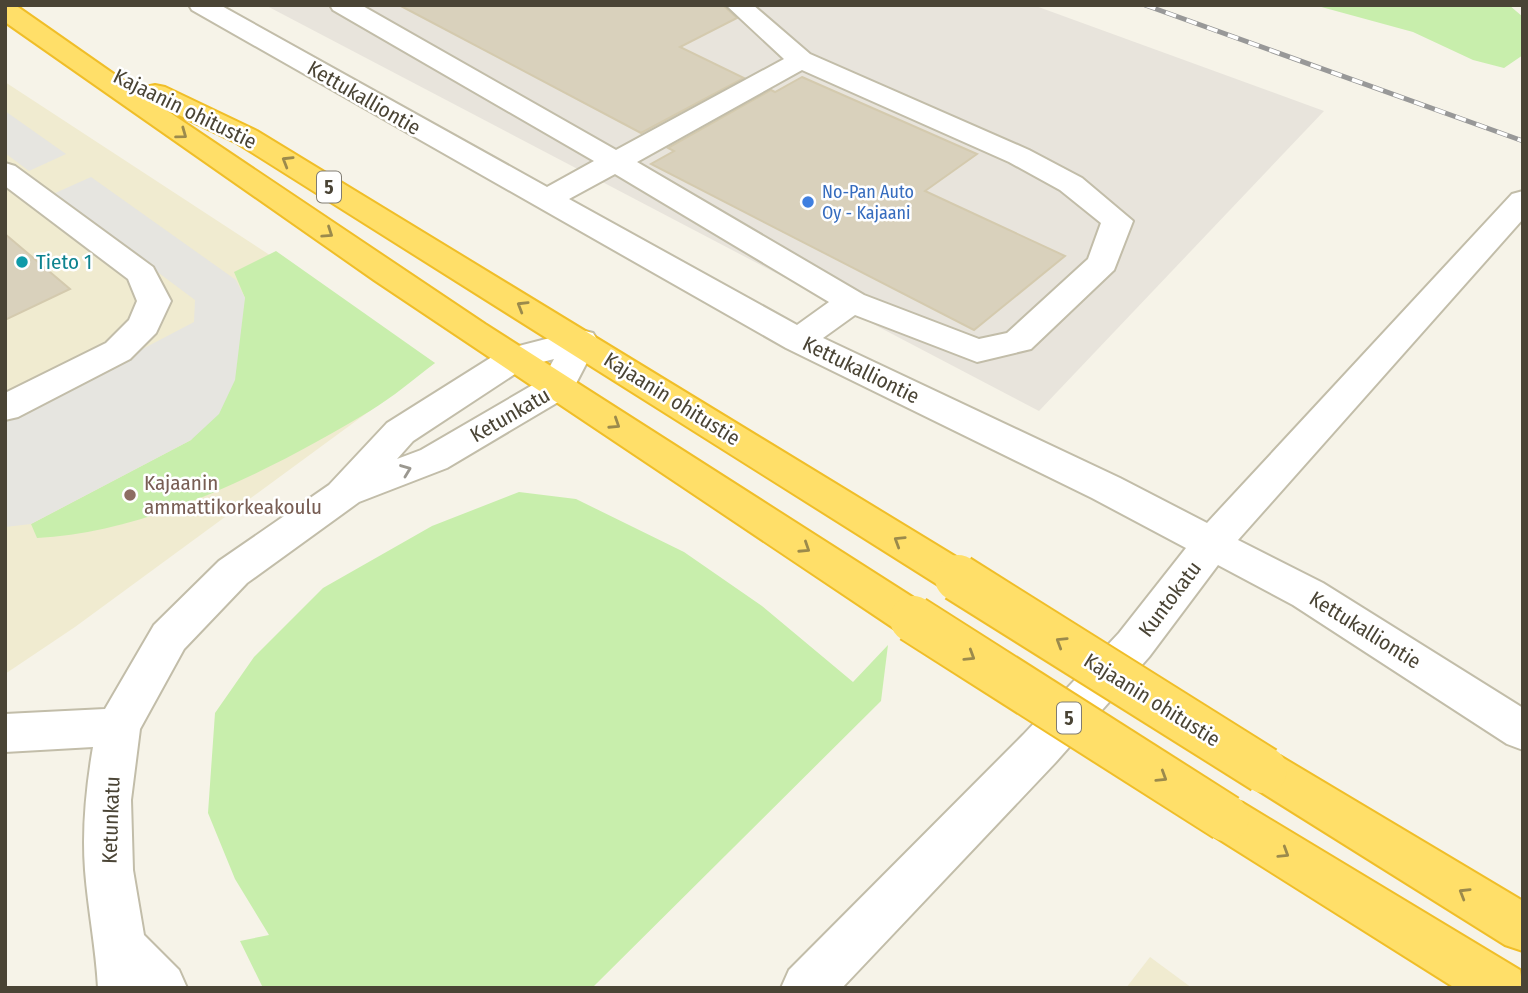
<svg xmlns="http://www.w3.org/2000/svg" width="1528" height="993" font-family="'Fira Sans Condensed',sans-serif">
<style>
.industrial{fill:#e8e4dc}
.education{fill:#f0ebd0}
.green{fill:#c8eeac}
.parking{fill:#e6e5e0}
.building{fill:#d9d1bc;stroke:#d4caae;stroke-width:2}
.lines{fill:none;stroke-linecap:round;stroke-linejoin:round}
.minor-casing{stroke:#c2bda9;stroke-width:4}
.highway-casing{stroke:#f0be28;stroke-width:4}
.minor{fill:#fff;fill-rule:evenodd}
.highway{fill:#ffdf69;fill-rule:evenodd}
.rail-casing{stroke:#989898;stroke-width:5}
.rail{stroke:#fff;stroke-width:3.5;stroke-dasharray:11;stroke-linecap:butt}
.highway-bridge-far1-casing{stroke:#f0be28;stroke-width:39;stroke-linecap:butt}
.highway-bridge-casing{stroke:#f0be28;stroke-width:50;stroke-linecap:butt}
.highway-bridge-far1{stroke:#ffdf69;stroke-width:36}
.highway-bridge{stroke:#ffdf69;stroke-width:46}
.oneway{stroke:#9b8a4c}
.oneway2{stroke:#9b9890}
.shop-dot{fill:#3f7fe0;stroke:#fff;stroke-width:2.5}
.culture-dot{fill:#0f9aa8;stroke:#fff;stroke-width:2.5}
.education-dot{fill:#8d6e63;stroke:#fff;stroke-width:2.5}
.labels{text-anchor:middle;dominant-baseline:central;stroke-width:5;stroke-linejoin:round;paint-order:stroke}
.far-shop-label{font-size:18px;fill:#366cbe;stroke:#fff;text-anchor:start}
.shield{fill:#fff;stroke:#807c72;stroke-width:2}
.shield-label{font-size:19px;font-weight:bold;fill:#4a4435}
.street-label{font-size:21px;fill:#4a4435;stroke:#fff}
.culture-label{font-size:21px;fill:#0d838f;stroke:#fff;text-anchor:start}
.education-label{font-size:21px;fill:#785e54;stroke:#fff;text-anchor:start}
</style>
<rect width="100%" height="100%" fill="#f6f3e8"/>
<polygon class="industrial" points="265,5 1033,5 1324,111 1039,411"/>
<g class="education">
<polygon points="5,82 435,363 75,627 5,674"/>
<polygon points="1150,957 1192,988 1126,988"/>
</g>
<g class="green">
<polygon points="1314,5 1509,5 1523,17 1523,55 1504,68 1473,60 1413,32"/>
<path d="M276 251 435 363C414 379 393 397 370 411 275 468 149 533 37 538L31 524 191 440 245 298 234 272Z"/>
<polygon points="519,492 576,499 684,552 762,606 853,682 888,645 881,701 592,988 263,988 240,941 269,935 235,879 208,813 215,713 254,657 323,588 432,526"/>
</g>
<g class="parking">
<polygon points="5,111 66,154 29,171 5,153"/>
<polygon points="91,177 236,280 245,298 235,380 219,414 191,440 31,524 5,527 5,421 194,322 195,300 53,194"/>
</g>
<g class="building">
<polygon points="399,5 723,5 737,18 680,47 744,78 641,133"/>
<polygon points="802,77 977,154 925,191 1065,256 974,330 651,164 674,151 668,148 771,90 775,92"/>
<polygon points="5,234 70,289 5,320"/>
</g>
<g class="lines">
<defs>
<g id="minor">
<path d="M189 5H220L547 187 594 161 333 10 330 5H361L616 150 784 59 726 5H753L810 54 1029 150 1082 178 1133 221 1114 270 1031 349 977 362 855 315 823 338 1120 478 1207 523 1512 194 1523 191V219L1238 540 1323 583 1523 708V750L1507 744 1293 605 1218 565 1149 657 1055 763 842 988H781L789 970 1023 735 1119 633 1186 548 1092 498 786 348 192 10ZM802 70 1009 162 1060 190 1101 223 1088 259 1007 333 979 339 864 295 637 162ZM615 174 829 302 797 325 569 199Z"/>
<polygon points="5,163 15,166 153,267 171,301 156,333 130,359 18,417 5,420 5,393 106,343 129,320 137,301 128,279 5,186"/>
<path d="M581 330 593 333 598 341 570 395 447 468 359 502 247 583 184 649 140 729 131 800 133 870 144 935 179 970 187 988H98C96 948 88 910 85 870 82 829 86 788 93 747L5 752V714L105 709 154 625 219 561 329 485 387 423 503 350ZM554 359 543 379 421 450 397 459 413 441 527 366Z"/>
</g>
<g id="highway">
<polygon points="5,5 15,5 141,93 145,87 155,85 165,87 257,131 971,566 977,577 971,588 957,592 943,588 237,143 160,106 485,324 928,607 934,619 928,631 913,635 898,631 374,280 5,22"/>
<polygon points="1264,750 1280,756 1523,901 1523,951 1505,945 1248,784 1241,770 1248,756"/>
<polygon points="1226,797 1243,803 1520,970 1523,988 1455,988 1209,833 1202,818 1209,803"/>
</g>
</defs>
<use href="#minor" class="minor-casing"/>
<use href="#highway" class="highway-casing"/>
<use href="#minor" class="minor"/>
<use href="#highway" class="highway"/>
<defs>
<polyline id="rail" points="1145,5 1523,141"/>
</defs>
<use href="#rail" class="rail-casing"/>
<use href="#rail" class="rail"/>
<defs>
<polyline id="highway-bridge-far1" points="957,577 961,580"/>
<g id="highway-bridge">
<polyline points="958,578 1264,770"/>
<polyline points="913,619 1226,818"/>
</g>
</defs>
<use href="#highway-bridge-far1" class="highway-bridge-far1-casing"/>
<use href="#highway-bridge" class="highway-bridge-casing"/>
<use href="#highway-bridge-far1" class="highway-bridge-far1"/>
<use href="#highway-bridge" class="highway-bridge"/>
</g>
<defs><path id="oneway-chevron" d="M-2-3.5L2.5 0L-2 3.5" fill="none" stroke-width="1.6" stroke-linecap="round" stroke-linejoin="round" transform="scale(1.75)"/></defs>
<g class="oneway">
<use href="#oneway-chevron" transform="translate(182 134) rotate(36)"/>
<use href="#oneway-chevron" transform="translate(287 161) rotate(-149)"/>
<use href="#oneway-chevron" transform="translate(328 233) rotate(34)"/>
<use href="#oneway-chevron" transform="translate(522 306) rotate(-149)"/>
<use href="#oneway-chevron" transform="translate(615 424) rotate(33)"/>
<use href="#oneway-chevron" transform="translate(899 541) rotate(-148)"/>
<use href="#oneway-chevron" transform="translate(805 548) rotate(33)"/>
<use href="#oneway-chevron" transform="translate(1061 642) rotate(-148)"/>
<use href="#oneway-chevron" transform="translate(970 656) rotate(32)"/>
<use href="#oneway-chevron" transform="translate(1162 777) rotate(32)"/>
<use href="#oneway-chevron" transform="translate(1284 853) rotate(32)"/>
<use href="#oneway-chevron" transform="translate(1464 893) rotate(-149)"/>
</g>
<use class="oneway2" href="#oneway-chevron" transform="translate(406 470) rotate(-21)"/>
<circle class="shop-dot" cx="808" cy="202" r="7"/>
<circle class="culture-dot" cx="22" cy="262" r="7"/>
<circle class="education-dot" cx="130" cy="495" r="7"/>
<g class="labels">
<g class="far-shop-label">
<text x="822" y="192">No-Pan Auto<tspan x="822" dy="21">Oy - Kajaani</tspan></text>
</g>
<g class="shield">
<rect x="317" y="171.5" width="24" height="31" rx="5"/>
<rect x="1057" y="702.5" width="24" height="31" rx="5"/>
</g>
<g class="shield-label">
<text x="329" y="187">5</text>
<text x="1069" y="718">5</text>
</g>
<g class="street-label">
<text transform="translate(364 98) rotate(30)">Kettukalliontie</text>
<text transform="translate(185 109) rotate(26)">Kajaanin ohitustie</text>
<text transform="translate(861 370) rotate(26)">Kettukalliontie</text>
<text transform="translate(672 399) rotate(32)">Kajaanin ohitustie</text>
<text transform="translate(510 415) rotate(-30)">Ketunkatu</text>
<text transform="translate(1170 599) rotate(-53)">Kuntokatu</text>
<text transform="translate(1365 630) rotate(32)">Kettukalliontie</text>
<text transform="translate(1152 700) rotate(32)">Kajaanin ohitustie</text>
<text transform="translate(111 820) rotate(-88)">Ketunkatu</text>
</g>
<g class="culture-label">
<text x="36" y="262">Tieto 1</text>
</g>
<g class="education-label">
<text x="144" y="483">Kajaanin<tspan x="144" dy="24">ammattikorkeakoulu</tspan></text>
</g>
</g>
<rect width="1528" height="993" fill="none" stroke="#4a4435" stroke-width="14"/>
</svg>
